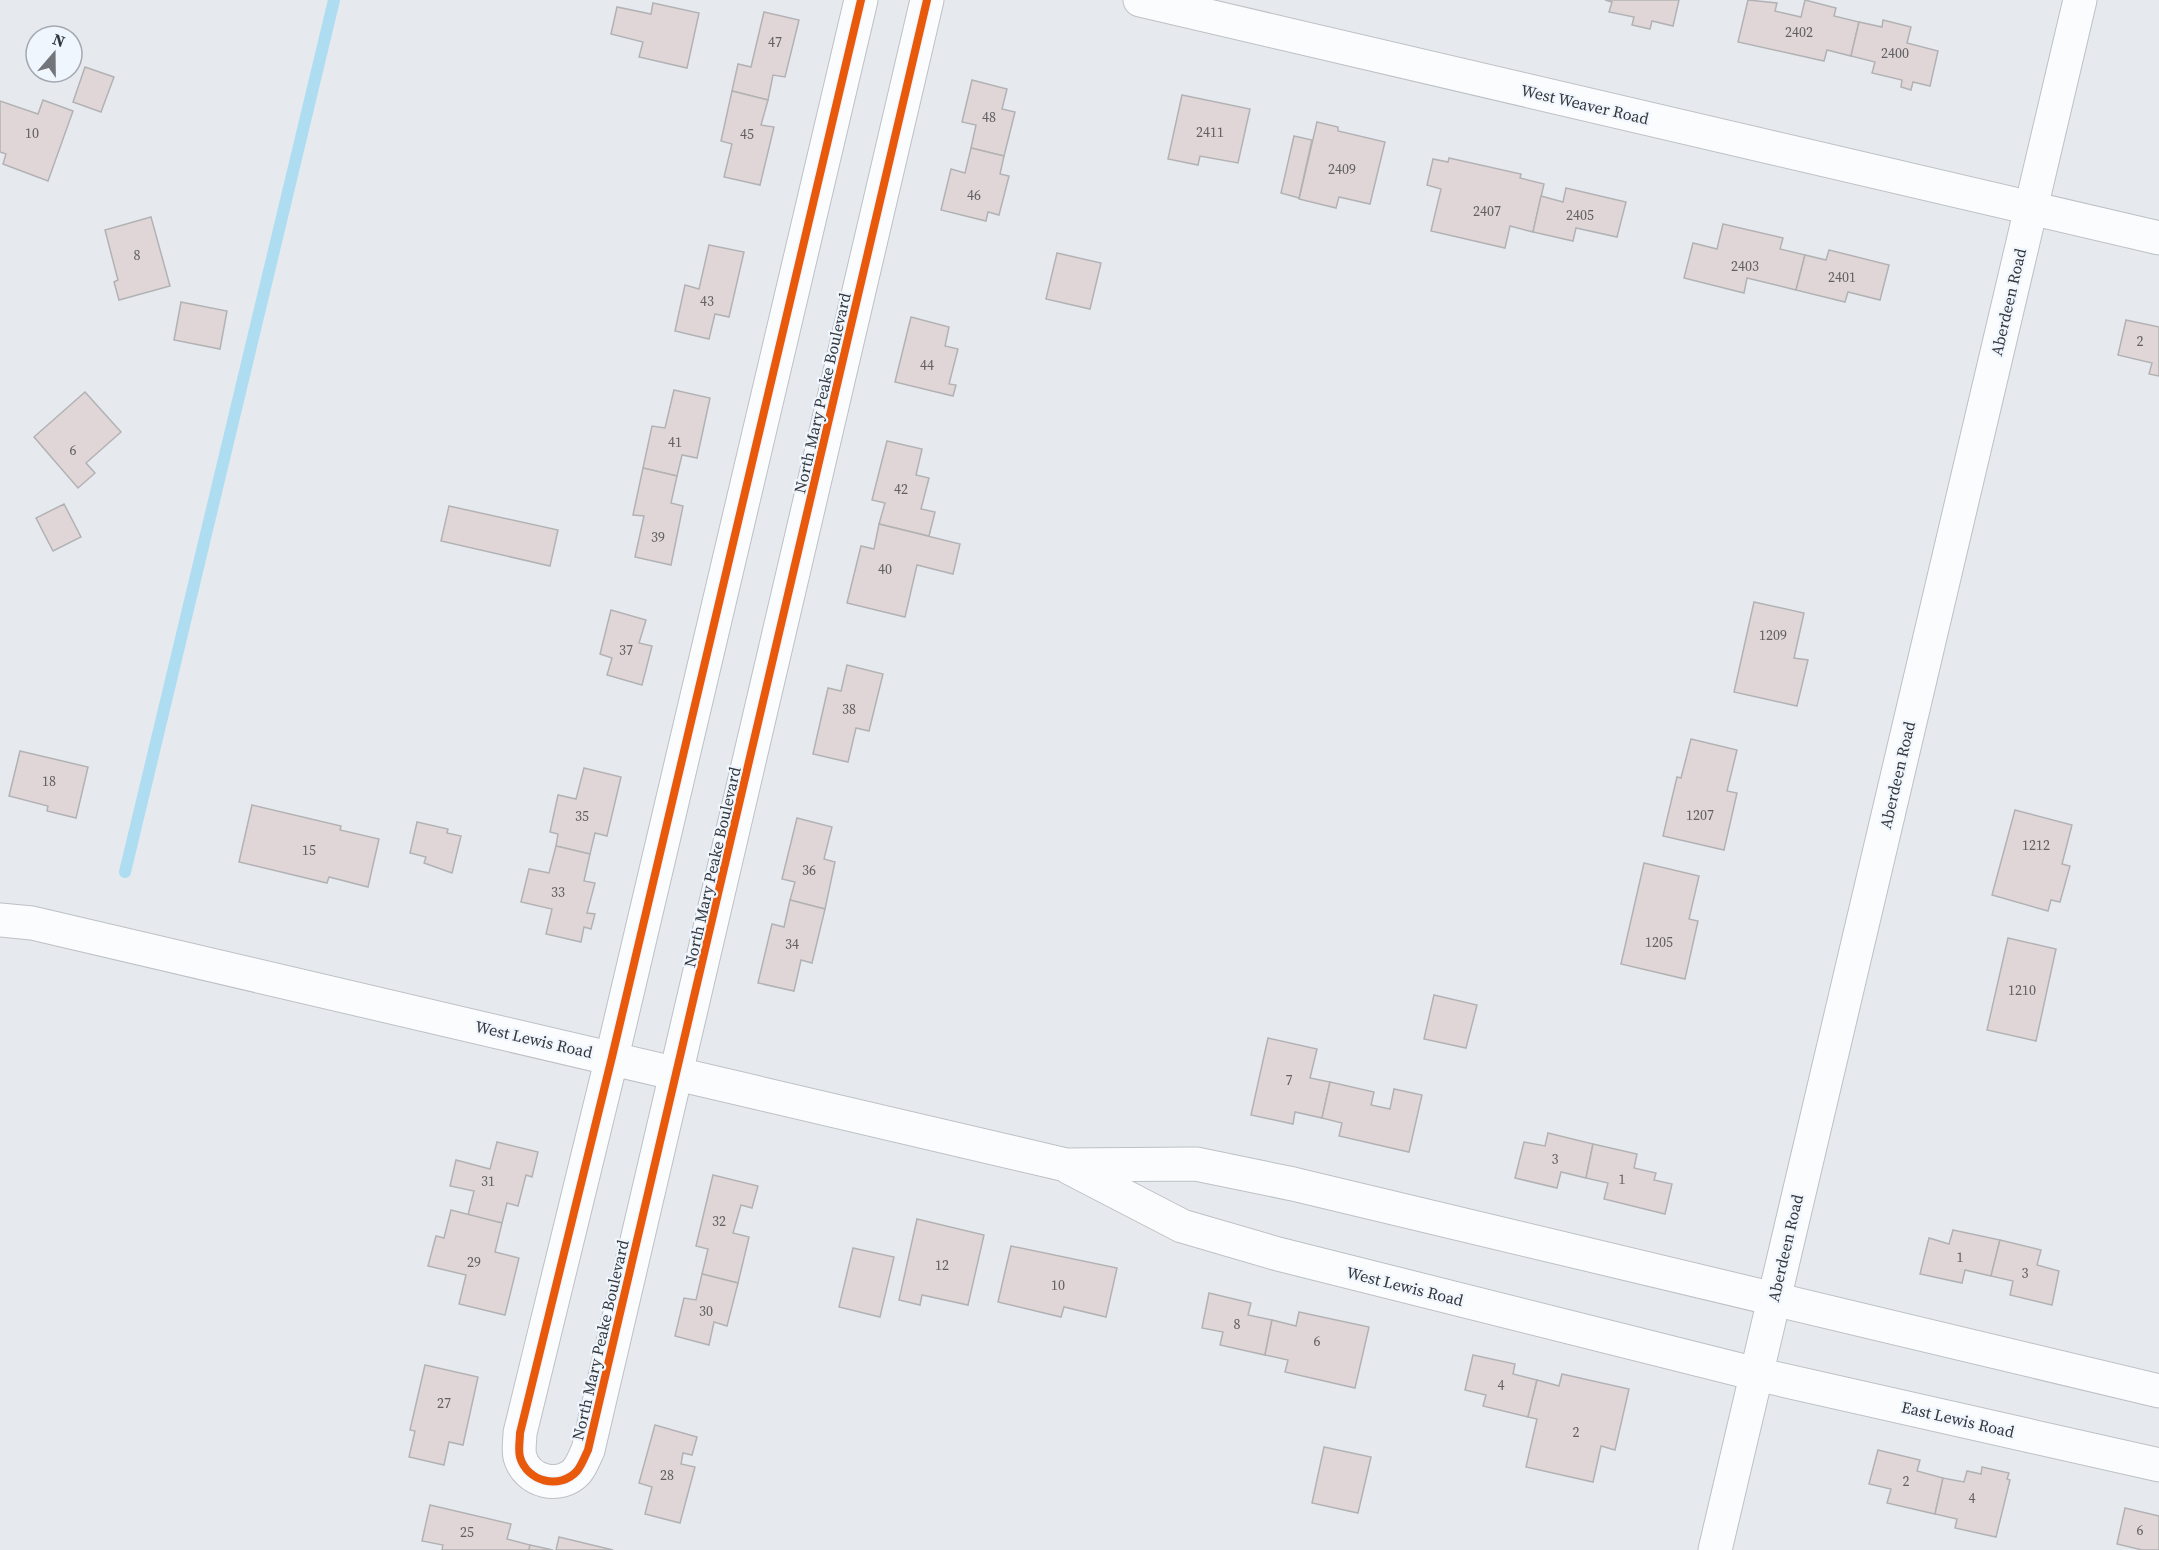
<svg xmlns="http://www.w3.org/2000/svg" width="2159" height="1550" font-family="'Source Serif 4',serif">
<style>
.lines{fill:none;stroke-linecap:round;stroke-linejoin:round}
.stream{stroke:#aeddf1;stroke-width:12}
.building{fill:#e1d6d7;stroke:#b2b2b4;stroke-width:1.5}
.minor-casing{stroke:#bdc0c4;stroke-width:35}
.tertiary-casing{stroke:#bdc0c4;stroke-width:35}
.secondary-casing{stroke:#bdc0c4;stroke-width:35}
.minor{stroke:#fbfcfd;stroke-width:33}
.tertiary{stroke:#fbfcfd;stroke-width:33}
.secondary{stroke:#fbfcfd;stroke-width:33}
.cycleway-casing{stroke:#f0f6fe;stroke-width:11}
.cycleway{stroke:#e8590c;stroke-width:8}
.labels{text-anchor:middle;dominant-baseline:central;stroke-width:4.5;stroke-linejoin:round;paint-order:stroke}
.number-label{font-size:14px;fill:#606063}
.street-label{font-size:16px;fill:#33363a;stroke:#f0f6fe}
</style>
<rect width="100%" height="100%" fill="#e6eaef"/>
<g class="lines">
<polyline class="stream" points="125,872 334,0"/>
</g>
<g class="building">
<polygon points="1605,0 1679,0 1673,26 1652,21 1650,29 1632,25 1634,17 1609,12 1612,2"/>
<polygon points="1748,0 1777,3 1775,11 1801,17 1805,0 1836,8 1834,16 1859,22 1851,56 1827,50 1824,61 1738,42"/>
<polygon points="653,3 699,13 687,68 639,57 643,42 611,34 617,7 651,14"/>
<polygon points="764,12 799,20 785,77 773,75 768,100 732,91 738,64 751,67"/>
<polygon points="1883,20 1911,27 1907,43 1938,51 1930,86 1913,82 1911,90 1901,87 1902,80 1872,73 1875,62 1851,56 1859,22 1882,27"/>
<polygon points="85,67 114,77 101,112 73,102"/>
<polygon points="972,80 1007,89 1002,109 1015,112 1004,156 971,148 976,125 962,122"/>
<polygon points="732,91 768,100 761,125 774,127 760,185 724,177 732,144 721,141"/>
<polygon points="1182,95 1250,109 1238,163 1200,156 1198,165 1168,159"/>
<polygon points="43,100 73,111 48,181 3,164 6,154 0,152 0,101 38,114"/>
<polygon points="1317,122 1338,127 1338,131 1385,142 1370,204 1339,197 1336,208 1299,199"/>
<polygon points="1294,136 1312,140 1299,198 1281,193"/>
<polygon points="971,148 1004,156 1000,174 1009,176 999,215 988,212 986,221 941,210 951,169 965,173"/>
<polygon points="1449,158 1521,174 1520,178 1544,184 1533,232 1510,226 1505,248 1431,231 1441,189 1427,185 1433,159 1448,162"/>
<polygon points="1566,188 1626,202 1617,237 1576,228 1573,241 1533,232 1541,196 1563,202"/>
<polygon points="151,217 170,286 119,300 114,282 118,280 105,230"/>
<polygon points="1723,224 1783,238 1780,249 1805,255 1796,290 1747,278 1744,293 1684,278 1693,243 1717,249"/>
<polygon points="709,245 744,252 729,317 715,314 709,339 675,331 685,285 699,289"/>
<polygon points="1829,250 1889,265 1880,300 1848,292 1845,302 1796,290 1805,255 1826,260"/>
<polygon points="1057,253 1101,263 1090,309 1046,299"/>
<polygon points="181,302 227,311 220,349 174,340"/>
<polygon points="911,317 949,327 945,346 958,349 949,384 956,385 953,396 895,382"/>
<polygon points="2126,320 2159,327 2159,376 2149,374 2152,363 2118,355"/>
<polygon points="674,390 710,398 697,458 682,455 677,476 643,468 652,426 665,428"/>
<polygon points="85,392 121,432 86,463 95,473 78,488 34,437"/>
<polygon points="887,441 922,449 916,475 929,478 921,509 935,512 929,536 879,524 885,503 872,500"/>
<polygon points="643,468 677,476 671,503 683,506 671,565 635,557 644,516 633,515"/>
<polygon points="64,504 81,537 53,551 36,518"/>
<polygon points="449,506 558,530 550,566 441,541"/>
<polygon points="879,524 960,544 953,574 917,565 905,617 847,603 861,546 874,549"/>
<polygon points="1754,602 1804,613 1794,658 1808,660 1797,706 1734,692"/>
<polygon points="611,610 646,620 639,643 652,646 642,685 607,675 612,658 600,654"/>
<polygon points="847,665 883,674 869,731 856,728 848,762 813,754 828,688 841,691"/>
<polygon points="1691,739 1737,750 1727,791 1737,793 1724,850 1663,836 1677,777 1681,778"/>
<polygon points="20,751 88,767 76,818 47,811 48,806 9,796"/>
<polygon points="584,768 621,777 607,836 595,833 590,854 556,846 558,834 550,832 558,795 576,799"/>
<polygon points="252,805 341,826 340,830 379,839 368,887 329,877 327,883 239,862"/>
<polygon points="2015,810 2072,825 2062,864 2070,866 2060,902 2051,900 2048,911 1992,895"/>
<polygon points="797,818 832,827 824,859 835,862 825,909 790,900 795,882 782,879"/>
<polygon points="417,822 448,829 447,833 461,836 452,873 424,863 426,857 410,853"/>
<polygon points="556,846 590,854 584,881 595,883 587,913 595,914 591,929 584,927 581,942 546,934 552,909 521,902 529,869 549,873"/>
<polygon points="1644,863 1699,876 1689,919 1698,921 1685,979 1621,964"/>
<polygon points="790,900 825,909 812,963 801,960 794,991 758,983 772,924 784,927"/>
<polygon points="2008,938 2056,949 2036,1041 1987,1030"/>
<polygon points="1434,995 1477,1005 1466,1048 1424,1039"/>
<polygon points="1268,1038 1317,1049 1310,1078 1330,1082 1322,1118 1295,1112 1293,1124 1251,1115"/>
<polygon points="1330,1082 1374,1092 1371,1105 1390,1109 1394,1089 1422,1095 1409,1152 1339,1136 1342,1123 1322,1118"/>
<polygon points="1548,1133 1593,1144 1586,1178 1561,1172 1557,1188 1515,1178 1524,1142 1545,1146"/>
<polygon points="497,1142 538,1152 532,1177 526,1175 518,1206 507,1203 502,1223 468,1215 474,1191 450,1186 456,1160 490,1169"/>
<polygon points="1593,1144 1637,1154 1634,1168 1656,1173 1654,1180 1672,1184 1665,1214 1604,1199 1608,1183 1586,1178"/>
<polygon points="713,1175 758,1186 752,1208 741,1205 733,1233 749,1237 738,1283 702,1274 708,1249 696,1246"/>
<polygon points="451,1210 502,1223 495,1252 519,1258 505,1315 459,1304 466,1275 428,1266 436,1236 444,1238"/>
<polygon points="917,1219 984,1235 968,1305 922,1295 920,1305 899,1300"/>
<polygon points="1953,1230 2000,1240 1991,1276 1965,1270 1962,1283 1920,1274 1929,1238 1949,1244"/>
<polygon points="2000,1240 2041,1250 2037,1265 2059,1271 2052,1305 2010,1295 2013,1281 1991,1276"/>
<polygon points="1011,1246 1117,1268 1106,1317 1064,1307 1061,1317 998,1302"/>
<polygon points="853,1248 894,1257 880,1317 839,1307"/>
<polygon points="702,1274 738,1283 727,1326 714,1322 709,1345 675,1336 684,1298 696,1300"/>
<polygon points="1209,1293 1251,1303 1248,1315 1272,1320 1265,1355 1220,1345 1223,1332 1202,1328"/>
<polygon points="1299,1312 1369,1327 1355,1388 1285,1372 1288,1360 1265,1355 1272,1320 1296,1326"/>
<polygon points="1473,1355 1515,1364 1513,1374 1537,1380 1528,1417 1483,1406 1486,1395 1465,1390"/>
<polygon points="425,1365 478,1377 463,1445 449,1442 444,1465 409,1457 415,1431 410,1430"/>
<polygon points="1562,1374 1629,1389 1615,1450 1601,1446 1593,1482 1526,1467 1537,1419 1528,1417 1537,1380 1559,1386"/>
<polygon points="655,1425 697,1437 692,1455 683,1453 681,1464 695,1467 680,1523 645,1514 652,1487 639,1483"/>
<polygon points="1324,1447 1371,1457 1358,1513 1312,1503"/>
<polygon points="1878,1450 1920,1460 1917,1471 1943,1478 1935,1514 1887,1503 1891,1489 1869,1484"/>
<polygon points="1982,1467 2009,1473 2007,1479 2010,1480 1996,1537 1955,1528 1957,1519 1935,1514 1943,1478 1964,1482 1967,1471 1981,1474"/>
<polygon points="430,1505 511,1524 507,1539 530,1545 529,1550 442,1550 443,1545 422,1541"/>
<polygon points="2125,1508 2159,1516 2159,1550 2142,1550 2117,1544"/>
<polygon points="559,1537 613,1550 556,1550"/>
<polygon points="530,1545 553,1550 529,1550"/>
</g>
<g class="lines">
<defs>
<g id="minor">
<path d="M861 0 612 1057 520 1433C520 1440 518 1450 520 1457 527 1482 560 1490 577 1471 582 1465 585 1456 588 1450L927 0"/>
<polyline points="0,920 32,923 1066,1165 1196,1164 1293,1184 2159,1391"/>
<polyline points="1070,1168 1182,1226 1278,1254 1756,1374 2159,1465"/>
</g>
<polyline id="tertiary" points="1140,0 2159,238"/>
<polyline id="secondary" points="1715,1550 2080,0"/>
</defs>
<use href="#minor" class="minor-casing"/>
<use href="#tertiary" class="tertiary-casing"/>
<use href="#secondary" class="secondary-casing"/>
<use href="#minor" class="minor"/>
<use href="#tertiary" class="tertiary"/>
<use href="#secondary" class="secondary"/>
<defs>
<path id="cycleway" d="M861 0 612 1057 520 1433C520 1440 518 1450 520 1457 527 1482 560 1490 577 1471 582 1465 585 1456 588 1450L927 0"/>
</defs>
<use href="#cycleway" class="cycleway-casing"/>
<use href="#cycleway" class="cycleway"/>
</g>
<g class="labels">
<g class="number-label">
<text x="1799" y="32">2402</text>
<text x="775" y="42">47</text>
<text x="1895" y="53">2400</text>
<text x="989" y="117">48</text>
<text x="1210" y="132">2411</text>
<text x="32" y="133">10</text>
<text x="747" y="134">45</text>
<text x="1342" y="169">2409</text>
<text x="974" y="195">46</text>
<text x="1487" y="211">2407</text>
<text x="1580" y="215">2405</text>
<text x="137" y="255">8</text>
<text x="1745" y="266">2403</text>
<text x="1842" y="277">2401</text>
<text x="707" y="301">43</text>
<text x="2140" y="341">2</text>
<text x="927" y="365">44</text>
<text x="675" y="442">41</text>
<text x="73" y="450">6</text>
<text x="901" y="489">42</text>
<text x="658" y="537">39</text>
<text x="885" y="569">40</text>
<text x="1773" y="635">1209</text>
<text x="626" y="650">37</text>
<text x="849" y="709">38</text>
<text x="49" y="781">18</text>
<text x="1700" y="815">1207</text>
<text x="582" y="816">35</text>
<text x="2036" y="845">1212</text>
<text x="309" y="850">15</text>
<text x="809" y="870">36</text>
<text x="558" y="892">33</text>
<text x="1659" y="942">1205</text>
<text x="792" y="944">34</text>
<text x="2022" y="990">1210</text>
<text x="1289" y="1080">7</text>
<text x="1555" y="1159">3</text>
<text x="1622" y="1179">1</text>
<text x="488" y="1181">31</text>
<text x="719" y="1221">32</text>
<text x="1960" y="1257">1</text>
<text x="474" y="1262">29</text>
<text x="942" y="1265">12</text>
<text x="2025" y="1273">3</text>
<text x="1058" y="1285">10</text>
<text x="706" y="1311">30</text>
<text x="1237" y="1324">8</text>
<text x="1317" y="1341">6</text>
<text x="1501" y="1385">4</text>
<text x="444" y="1403">27</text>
<text x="1576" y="1432">2</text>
<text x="667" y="1475">28</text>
<text x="1906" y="1481">2</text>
<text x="1972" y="1498">4</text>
<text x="2140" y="1530">6</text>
<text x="467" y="1532">25</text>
</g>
<g class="street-label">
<text transform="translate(1585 104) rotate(13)">West Weaver Road</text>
<text transform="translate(2008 302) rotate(-77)">Aberdeen Road</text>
<text transform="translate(822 393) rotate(-77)">North Mary Peake Boulevard</text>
<text transform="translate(1897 775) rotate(-77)">Aberdeen Road</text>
<text transform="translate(712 867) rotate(-77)">North Mary Peake Boulevard</text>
<text transform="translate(534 1039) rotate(13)">West Lewis Road</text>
<text transform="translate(1785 1248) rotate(-77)">Aberdeen Road</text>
<text transform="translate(1405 1286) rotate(14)">West Lewis Road</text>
<text transform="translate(600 1340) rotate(-77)">North Mary Peake Boulevard</text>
<text transform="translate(1958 1419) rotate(13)">East Lewis Road</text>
</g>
</g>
<g transform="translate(54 54) rotate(20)"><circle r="28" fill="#f0f6fe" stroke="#a4a9b0" stroke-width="1.5"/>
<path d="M0-4.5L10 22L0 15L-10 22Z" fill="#727579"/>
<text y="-9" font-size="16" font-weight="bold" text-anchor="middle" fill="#33363a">N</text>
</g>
</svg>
